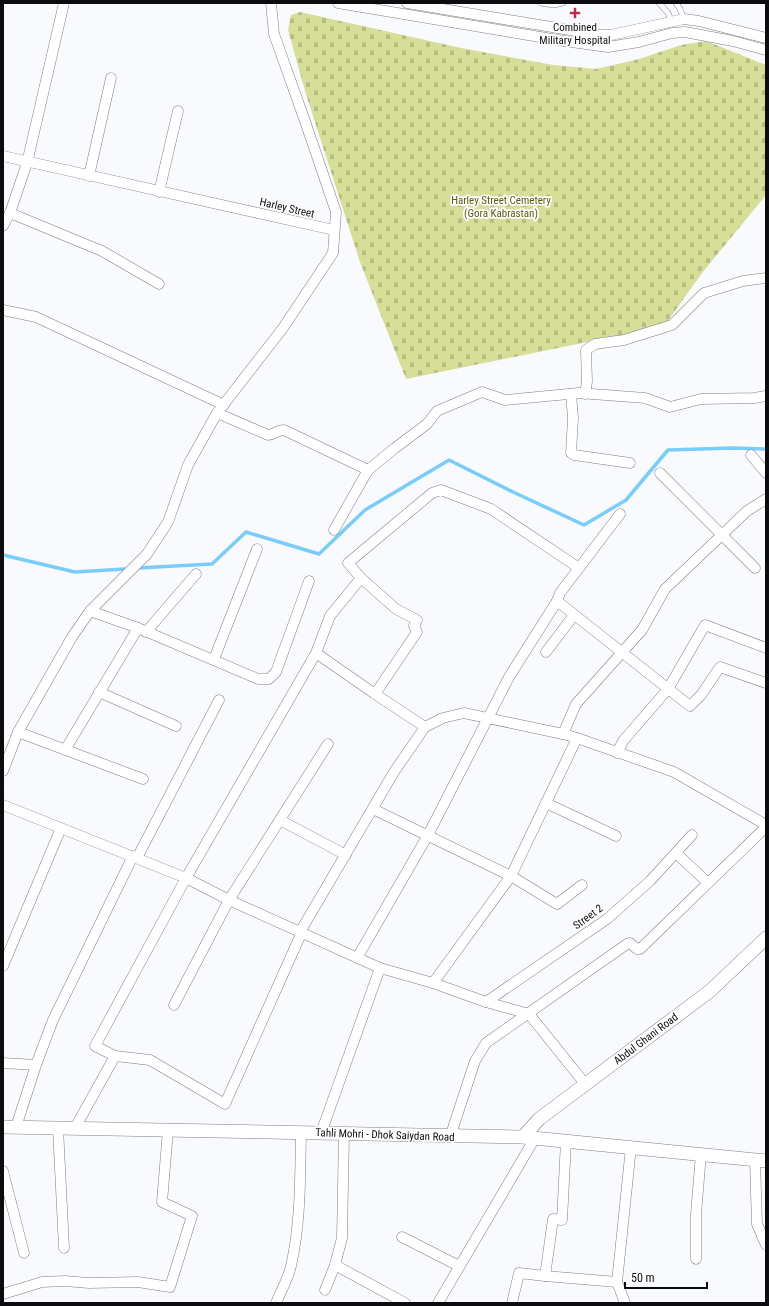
<svg xmlns="http://www.w3.org/2000/svg" width="769" height="1306" font-family="'Roboto Condensed',sans-serif">
<style>
.cemetery{fill:url(#cemetery-stones)}
.lines{fill:none;stroke-linecap:round;stroke-linejoin:round}
.stream{stroke:#79cdfa;stroke-width:3.5}
.service-casing{stroke:#7e7e85;stroke-width:6}
.minor-casing{stroke:#7e7e85;stroke-width:11}
.tertiary-casing{stroke:#7e7e85;stroke-width:14}
.service{stroke:#fff;stroke-width:5}
.minor{stroke:#fff;stroke-width:10}
.tertiary{stroke:#fff;stroke-width:13}
.poi-dot{fill:#be2e4d;stroke:#fff;stroke-width:1.5}
.labels{text-anchor:middle;dominant-baseline:central;stroke-width:3.5;stroke-linejoin:round;paint-order:stroke}
.poi-label{font-size:11px;fill:#0c0c0e;stroke:#fff}
.park-label{font-size:11px;fill:#585d0f;stroke:#fff}
.street-label{font-size:11px;fill:#0c0c0e;stroke:#fff}
</style>
<defs>
<pattern id="cemetery-stones" width="16" height="16" patternUnits="userSpaceOnUse"><rect width="16" height="16" fill="#d6de97"/><path d="M2 7V4a2 2 0 0 1 4 0v3zM10 15v-3a2 2 0 0 1 4 0v3z" fill="#b6bd81"/></pattern>
</defs>
<rect width="100%" height="100%" fill="#f9fafe"/>
<polygon class="cemetery" points="300,12 461,48 553,65 596,69 639,59 681,45 706,41 766,65 766,195 702,273 667,322 646,330 406,379 360,262 305,91 288,30 291,15"/>
<g class="lines">
<g class="stream">
<polyline points="3,555 75,572 125,569"/>
<polyline points="138,568 212,564 246,532 319,554 365,510 449,460 513,492 584,525 626,500 668,450 732,448 766,449"/>
</g>
<defs>
<g id="service">
<polyline points="540,3 554,5 563,3"/>
<polyline points="659,3 668,13 672,22"/>
<polyline points="676,3 680,9 684,19"/>
</g>
<g id="minor">
<polyline points="338,3 564,41 608,47 639,42 672,33 685,32 733,41 766,50"/>
<polyline points="407,3 600,35 611,35 684,19 699,21 766,38"/>
<polyline points="3,156 334,230"/>
<polyline points="89,176 111,78"/>
<polyline points="159,192 178,111"/>
<polyline points="10,213 102,251 159,284"/>
<polyline points="3,226 10,213 27,163 64,3"/>
<polyline points="3,310 36,317 224,405"/>
<polyline points="571,394 573,418 571,453 574,455 630,463"/>
<polyline points="585,394 587,382 586,350 595,344 624,340 672,325 704,293 743,281 766,278"/>
<path d="M217 413 268 435C274 435 277 430 284 430L368 470"/>
<polyline points="751,455 766,473"/>
<polyline points="660,473 755,568"/>
<polyline points="620,514 560,593 557,601 690,706 701,695 720,667 766,683"/>
<polyline points="334,530 368,470 395,448 427,424 437,411 482,392 505,400 579,393 645,398 670,407 701,399 754,398 766,396"/>
<polyline points="90,611 138,628 258,679 269,679 276,672 309,581"/>
<polyline points="146,632 196,574"/>
<polyline points="546,652 574,615"/>
<polyline points="316,653 375,694 425,727"/>
<polyline points="214,659 257,549"/>
<polyline points="99,692 176,726"/>
<polyline points="375,694 417,632 414,626 417,620 396,609 361,578 348,563 432,493 441,490 491,509 579,568"/>
<polyline points="18,732 143,779"/>
<polyline points="563,734 576,704 642,630 665,589 747,511 766,499"/>
<polyline points="65,750 138,628"/>
<polyline points="617,753 623,741 668,689 705,625 766,648"/>
<polyline points="3,771 18,732 72,637 90,611 147,554 168,522 188,465 217,413 283,328 333,253 336,212 306,124 274,34 271,3"/>
<polyline points="546,803 616,836"/>
<polyline points="3,805 186,878 229,900 380,968 433,983 486,1002 529,1014 586,1085"/>
<polyline points="373,809 511,876 557,904 582,885"/>
<polyline points="280,820 346,855"/>
<polyline points="676,853 708,883"/>
<polyline points="137,858 219,700"/>
<polyline points="357,958 428,835 509,677 557,601"/>
<polyline points="3,966 61,828"/>
<polyline points="433,983 511,876 577,738"/>
<polyline points="486,1002 607,919 650,881 692,835"/>
<polyline points="174,1005 229,900 328,744"/>
<polyline points="115,1056 150,1060 225,1104 301,934 300,932 394,772 425,727 443,718 464,713 563,734 577,738 674,772 766,825"/>
<polyline points="3,1063 36,1065"/>
<polyline points="16,1127 36,1065 53,1020 133,856"/>
<polyline points="58,1128 64,1248"/>
<polyline points="75,1128 115,1056 95,1046 186,878 316,653 330,616 361,578"/>
<polyline points="321,1133 380,968"/>
<polyline points="450,1137 475,1061 486,1043 627,944 630,943 637,949 640,949 766,827"/>
<polyline points="566,1141 562,1220 553,1219 545,1276 617,1282"/>
<polyline points="755,1160 757,1224 766,1245"/>
<polyline points="3,1171 24,1253"/>
<polyline points="402,1237 459,1266"/>
<polyline points="696,1259 696,1214 701,1154"/>
<polyline points="335,1265 405,1303"/>
<polyline points="325,1290 335,1265 342,1238 344,1133"/>
<polyline points="3,1294 42,1282 65,1281 89,1283 138,1282 170,1287 192,1216 162,1202 168,1130"/>
<path d="M276 1303C281 1291 288 1279 291 1266 301 1222 300 1177 301 1132"/>
<polyline points="438,1303 535,1138"/>
<polyline points="512,1303 519,1273 545,1276"/>
<polyline points="625,1303 617,1282 631,1147"/>
</g>
<g id="tertiary">
<polyline points="3,1127 523,1137 766,1161"/>
<polyline points="523,1137 539,1119 710,991 766,938"/>
</g>
</defs>
<use href="#service" class="service-casing"/>
<use href="#minor" class="minor-casing"/>
<use href="#tertiary" class="tertiary-casing"/>
<use href="#service" class="service"/>
<use href="#minor" class="minor"/>
<use href="#tertiary" class="tertiary"/>
</g>
<path class="poi-dot" d="M573 7h4v4h4v4h-4v4h-4v-4h-4v-4h4z"/>
<g class="labels">
<g class="poi-label">
<text x="575" y="27">Combined<tspan x="575" dy="13">Military Hospital</tspan></text>
</g>
<g class="park-label">
<text x="501" y="200">Harley Street Cemetery<tspan x="501" dy="13">(Gora Kabrastan)</tspan></text>
</g>
<g class="street-label">
<text transform="translate(287 208) rotate(13)">Harley Street</text>
<text transform="translate(588 917) rotate(-36)">Street 2</text>
<text transform="translate(646 1039) rotate(-37)">Abdul Ghani Road</text>
<text transform="translate(385 1135) rotate(2)">Tahli Mohri - Dhok Saiydan Road</text>
</g>
</g>
<rect width="769" height="1306" fill="none" stroke="#0c0c0e" stroke-width="8"/>
<path d="M625 1282v6h82v-6" fill="none" stroke="#0c0c0e" stroke-width="2"/>
<text x="631" y="1282" font-size="12" fill="#0c0c0e" stroke="#ffffff" stroke-width="3" paint-order="stroke">50 m</text>
</svg>
